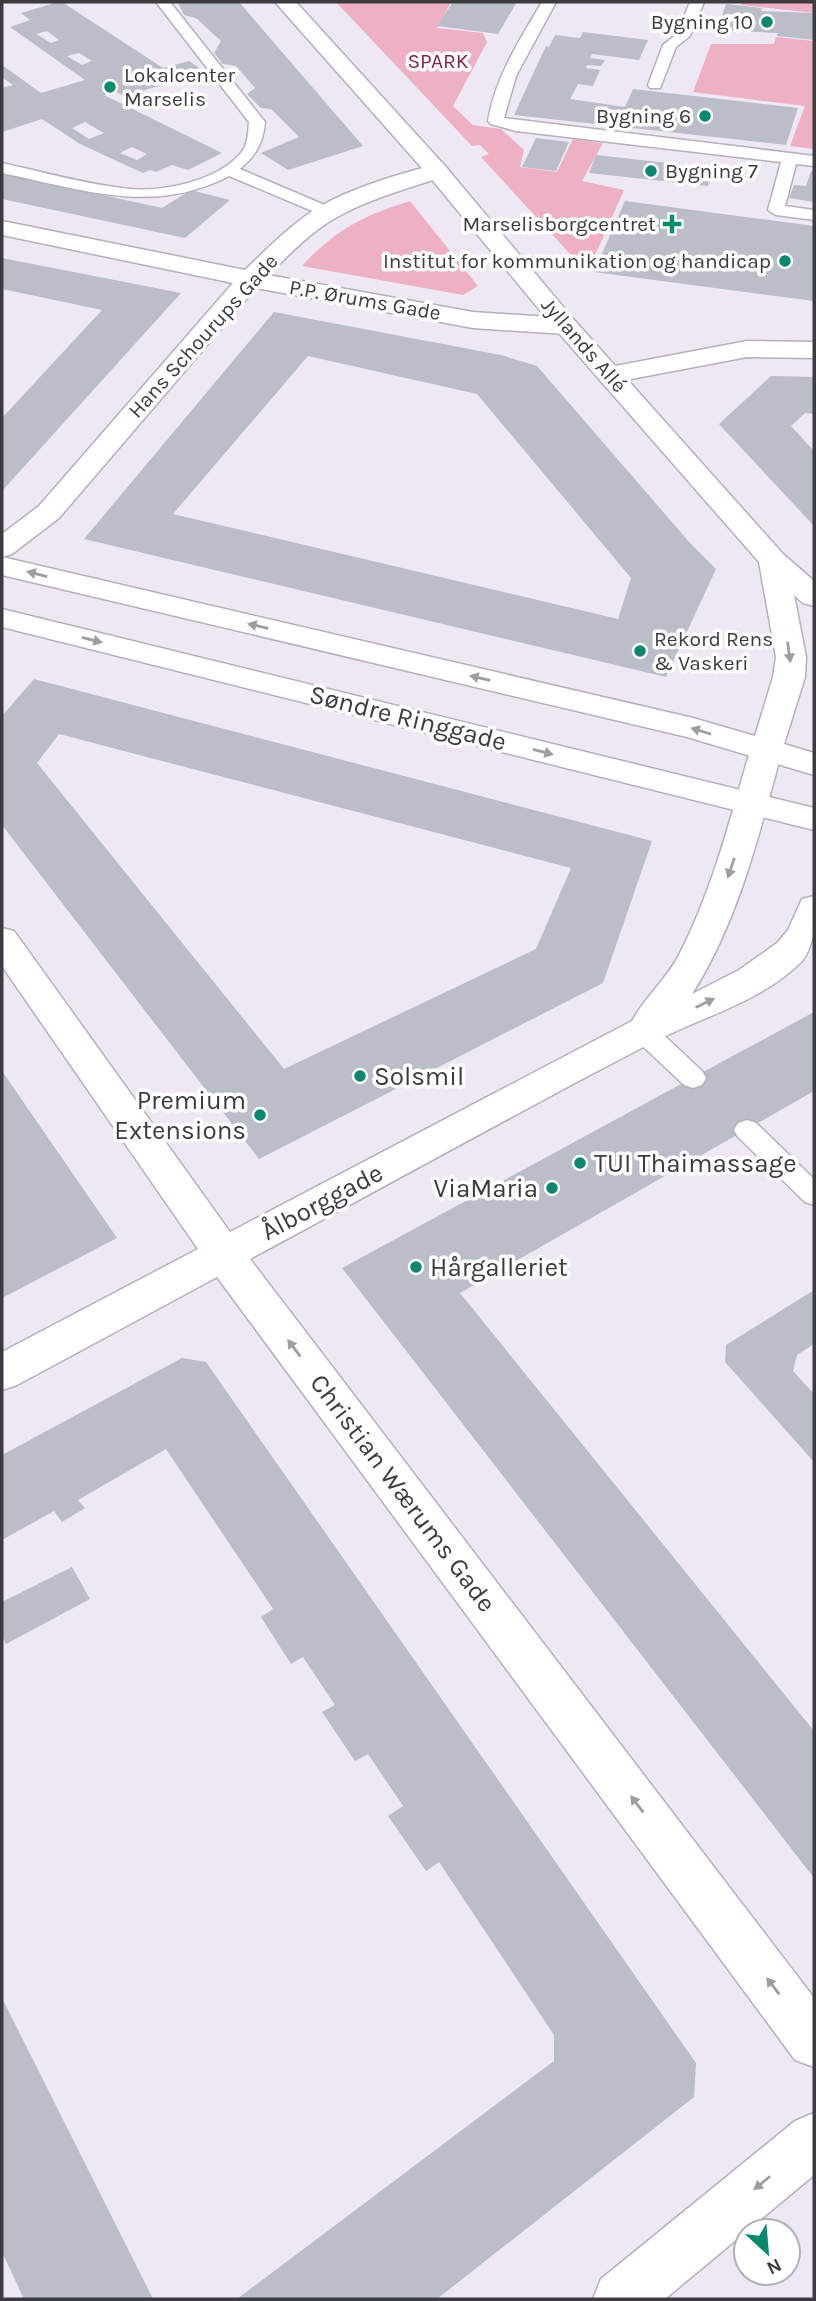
<svg xmlns="http://www.w3.org/2000/svg" width="816" height="2301" font-family="Karla,sans-serif">
<style>
.green{fill:#edb1c3}
.building{fill:#bbbdc9;fill-rule:evenodd}
.lines{fill:none;stroke-linecap:round;stroke-linejoin:round}
.lane-casing{stroke:#b5b0bb;stroke-width:3}
.street-casing{stroke:#b5b0bb;stroke-width:3}
.secondary-casing{stroke:#b5b0bb;stroke-width:3}
.lane{fill:#fff;fill-rule:evenodd}
.street{fill:#fff;fill-rule:evenodd}
.secondary{fill:#fff;fill-rule:evenodd}
.oneway{fill:#9e9da0}
.poi-dot{fill:#06896d;stroke:#fff;stroke-width:2.5}
.labels{text-anchor:middle;dominant-baseline:central;stroke-width:7;stroke-linejoin:round;paint-order:stroke}
.far-poi-label{font-size:21px;fill:#3d3b40;stroke:#fff;text-anchor:end}
.far-park-label{font-size:21px;fill:#7f2349;stroke:#fff}
.far-street-label{font-size:21px;fill:#3d3b40;stroke:#fff}
.street-label{font-size:26px;fill:#3d3b40;stroke:#fff}
.poi-label{font-size:26px;fill:#3d3b40;stroke:#fff;text-anchor:start}
</style>
<rect width="100%" height="100%" fill="#ede8f4"/>
<g class="green">
<polygon points="336,2 451,2 437,28 483,33 487,42 453,106 473,125 501,129 524,150 520,167 557,172 573,139 603,143 582,181 624,190 590,267 582,267 481,157 489,154 480,145 472,146"/>
<polygon points="742,2 814,2 814,13 741,5"/>
<polygon points="776,37 814,41 814,149 790,146 805,106 693,92 711,44 774,44"/>
<path d="M410 201 478 286 463 295 302 266C336 229 363 216 410 201Z"/>
</g>
<g class="building">
<path d="M58 2H62L163 68 189 61 205 72 125 96 116 92 104 95 222 153 188 170 172 165 156 172 150 170 143 173 80 144 42 119 2 132V88L13 85 2 77V65L41 93 85 80 10 27 30 20 21 13ZM47 31 59 40 51 43 36 34ZM79 53 92 61 82 65 67 56ZM85 122 104 133 89 139 72 128ZM132 147 147 154 137 160 120 153Z"/>
<polygon points="239,2 363,146 288,170 261,153 299,137 271,109 261,108 247,94 255,88 236,66 223,64 214,53 221,41 196,18 184,15 178,3"/>
<polygon points="453,2 517,2 498,34 437,26"/>
<polygon points="726,4 762,8 761,11 814,13 814,40 777,36 778,33 717,30"/>
<polygon points="583,32 648,40 639,60 592,54 590,58 605,60 601,66 587,65 586,68 600,70 593,86 578,84 570,99 625,107 633,89 798,108 786,145 514,115 546,46 549,47 555,35 580,38"/>
<polygon points="536,138 569,142 556,171 522,167"/>
<polygon points="596,155 713,168 708,186 589,173"/>
<polygon points="811,171 814,171 814,202 789,198 794,185 806,186"/>
<polygon points="2,173 162,208 191,190 230,200 185,238 2,199"/>
<polygon points="625,201 814,226 814,301 594,272"/>
<polygon points="2,258 181,293 2,491 2,418 102,310 2,289"/>
<path d="M274 312 501 355 537 366 690 543 716 569 666 677 84 539ZM308 356 477 394 631 578 618 619 173 514Z"/>
<polygon points="771,376 814,377 814,414 805,413 791,426 814,451 814,526 719,424"/>
<path d="M34 679 652 841 603 983 259 1159 2 825V716ZM59 734 571 868 536 949 284 1069 37 763Z"/>
<polygon points="814,1012 814,1091 460,1293 814,1731 814,1878 342,1268"/>
<polygon points="2,1071 117,1238 2,1298"/>
<polygon points="814,1290 814,1344 797,1355 793,1371 814,1394 814,1462 725,1362 726,1345"/>
<polygon points="182,1358 206,1362 696,2063 694,2097 437,2299 237,2299 554,2061 554,2035 439,1862 426,1871 388,1816 403,1806 368,1754 355,1761 322,1712 335,1705 303,1657 291,1664 261,1617 273,1609 166,1449 78,1500 85,1508 62,1522 54,1511 2,1540 2,1455"/>
<polygon points="72,1567 90,1599 6,1644 2,1636 2,1602"/>
<polygon points="2,1998 153,2299 24,2299 2,2252"/>
</g>
<g class="lines">
<defs>
<g id="lane">
<path d="M156 2H170L265 122C263 144 256 155 240 169L334 209 336 212 334 215H322L229 176C153 216 80 189 2 173V163C43 172 89 185 130 189 164 192 217 181 241 153 248 144 248 134 249 122Z"/>
<path d="M542 2H556L516 76 504 118 814 156V166L796 164 785 206 814 210V220L776 215 768 210 781 162 516 131 491 124 488 121C495 78 520 39 542 2Z"/>
<polygon points="690,2 704,2 690,36 676,47 660,88 650,88 648,85 663,45 677,34"/>
<polygon points="643,1022 652,1024 702,1071 706,1078 702,1085 693,1088 684,1085 634,1038 631,1031 634,1024"/>
<polygon points="747,1120 756,1123 814,1179 814,1205 805,1202 738,1137 734,1130 738,1123"/>
</g>
<g id="street">
<path d="M437 164 445 166 449 171 445 176C409 188 372 198 339 216 312 230 290 254 268 275L473 312 566 318 575 321 579 326 575 331 566 334 473 328 256 288 59 518 12 554 2 557V534L39 506 233 283 2 235V221L245 270C268 248 291 224 319 207 354 187 399 174 437 164Z"/>
<polygon points="747,341 814,342 814,358 747,357 610,383 601,381 597,375 601,369 610,367"/>
<path d="M766 741 777 744 782 751C759 834 739 920 692 994L739 970 777 943 788 930 802 899 814 896C815 919 816 943 802 961 763 1001 702 1017 653 1042 518 1112 384 1187 250 1259L814 1998V2067L795 2060 217 1277 17 1385 2 1390V1352L198 1249 2 966V928L14 931 230 1232 632 1021C645 997 666 980 679 955 712 891 730 820 750 751L755 744Z"/>
<polygon points="814,2113 814,2175 665,2299 593,2299 601,2279 795,2121"/>
</g>
<g id="secondary">
<polygon points="275,2 296,2 445,166 575,321 783,554 814,581 814,606 803,603 794,595 806,657 805,677 784,744 814,753 814,775 687,737 2,575 2,557 693,718 755,736 773,677 776,657 759,562 557,331 429,176"/>
<polygon points="2,609 814,808 814,830 2,627"/>
</g>
</defs>
<use href="#lane" class="lane-casing"/>
<use href="#street" class="street-casing"/>
<use href="#secondary" class="secondary-casing"/>
<use href="#lane" class="lane"/>
<use href="#street" class="street"/>
<use href="#secondary" class="secondary"/>
</g>
<defs><path id="oneway-solid" d="M-6-.8H1V-3.2L6.5 0L1 3.2V.8H-6Z" transform="scale(1.75)"/></defs>
<g class="oneway">
<use href="#oneway-solid" transform="translate(37 574) rotate(-166)"/>
<use href="#oneway-solid" transform="translate(258 626) rotate(-167)"/>
<use href="#oneway-solid" transform="translate(92 640) rotate(14)"/>
<use href="#oneway-solid" transform="translate(789 652) rotate(82)"/>
<use href="#oneway-solid" transform="translate(480 678) rotate(-167)"/>
<use href="#oneway-solid" transform="translate(701 731) rotate(-163)"/>
<use href="#oneway-solid" transform="translate(543 752) rotate(14)"/>
<use href="#oneway-solid" transform="translate(731 868) rotate(109)"/>
<use href="#oneway-solid" transform="translate(705 1003) rotate(-26)"/>
<use href="#oneway-solid" transform="translate(294 1348) rotate(-127)"/>
<use href="#oneway-solid" transform="translate(637 1804) rotate(-127)"/>
<use href="#oneway-solid" transform="translate(773 1986) rotate(-127)"/>
<use href="#oneway-solid" transform="translate(762 2183) rotate(140)"/>
</g>
<g class="poi-dot">
<circle cx="767" cy="22" r="7"/>
<circle cx="110" cy="87" r="7"/>
<circle cx="705" cy="116" r="7"/>
<circle cx="651" cy="171" r="7"/>
<path d="M668.5 213.5h7v7h7v7h-7v7h-7v-7h-7v-7h7z"/>
<circle cx="785" cy="261" r="7"/>
<circle cx="640" cy="651" r="7"/>
<circle cx="360" cy="1076" r="7"/>
<circle cx="260" cy="1115" r="7"/>
<circle cx="580" cy="1163" r="7"/>
<circle cx="552" cy="1188" r="7"/>
<circle cx="416" cy="1267" r="7"/>
</g>
<g class="labels">
<g class="far-poi-label">
<text x="753" y="22">Bygning 10</text>
<text x="124" y="75" text-anchor="start">Lokalcenter<tspan x="124" dy="24">Marselis</tspan></text>
<text x="691" y="116">Bygning 6</text>
<text x="665" y="171" text-anchor="start">Bygning 7</text>
<text x="656" y="224">Marselisborgcentret</text>
<text x="771" y="261">Institut for kommunikation og handicap</text>
<text x="654" y="639" text-anchor="start">Rekord Rens<tspan x="654" dy="24">&amp; Vaskeri</tspan></text>
</g>
<g class="far-park-label">
<text x="438" y="61">SPARK</text>
</g>
<g class="far-street-label">
<text transform="translate(365 300) rotate(10)">P.P. Ørums Gade</text>
<text transform="translate(203 336) rotate(-48)">Hans Schourups Gade</text>
<text transform="translate(584 345) rotate(49)">Jyllands Allé</text>
</g>
<g class="street-label">
<text transform="translate(408 718) rotate(14)">Søndre Ringgade</text>
<text transform="translate(322 1202) rotate(-28)">Ålborggade</text>
<text transform="translate(403 1493) rotate(53)">Christian Wærums Gade</text>
</g>
<g class="poi-label">
<text x="374" y="1076">Solsmil</text>
<text x="246" y="1100" text-anchor="end">Premium<tspan x="246" dy="30">Extensions</tspan></text>
<text x="594" y="1163">TUI Thaimassage</text>
<text x="538" y="1188" text-anchor="end">ViaMaria</text>
<text x="430" y="1267">Hårgalleriet</text>
</g>
</g>
<rect width="816" height="2301" fill="none" stroke="#3d3b40" stroke-width="7"/>
<g transform="translate(767 2252) rotate(154)"><circle r="33" fill="#ffffff" stroke="#b1b1b3" stroke-width="2"/>
<path d="M0-5L12 26L0 18L-12 26Z" fill="#06896d"/>
<text y="-10" font-size="19" font-weight="bold" text-anchor="middle" fill="#3d3b40">N</text>
</g>
</svg>
